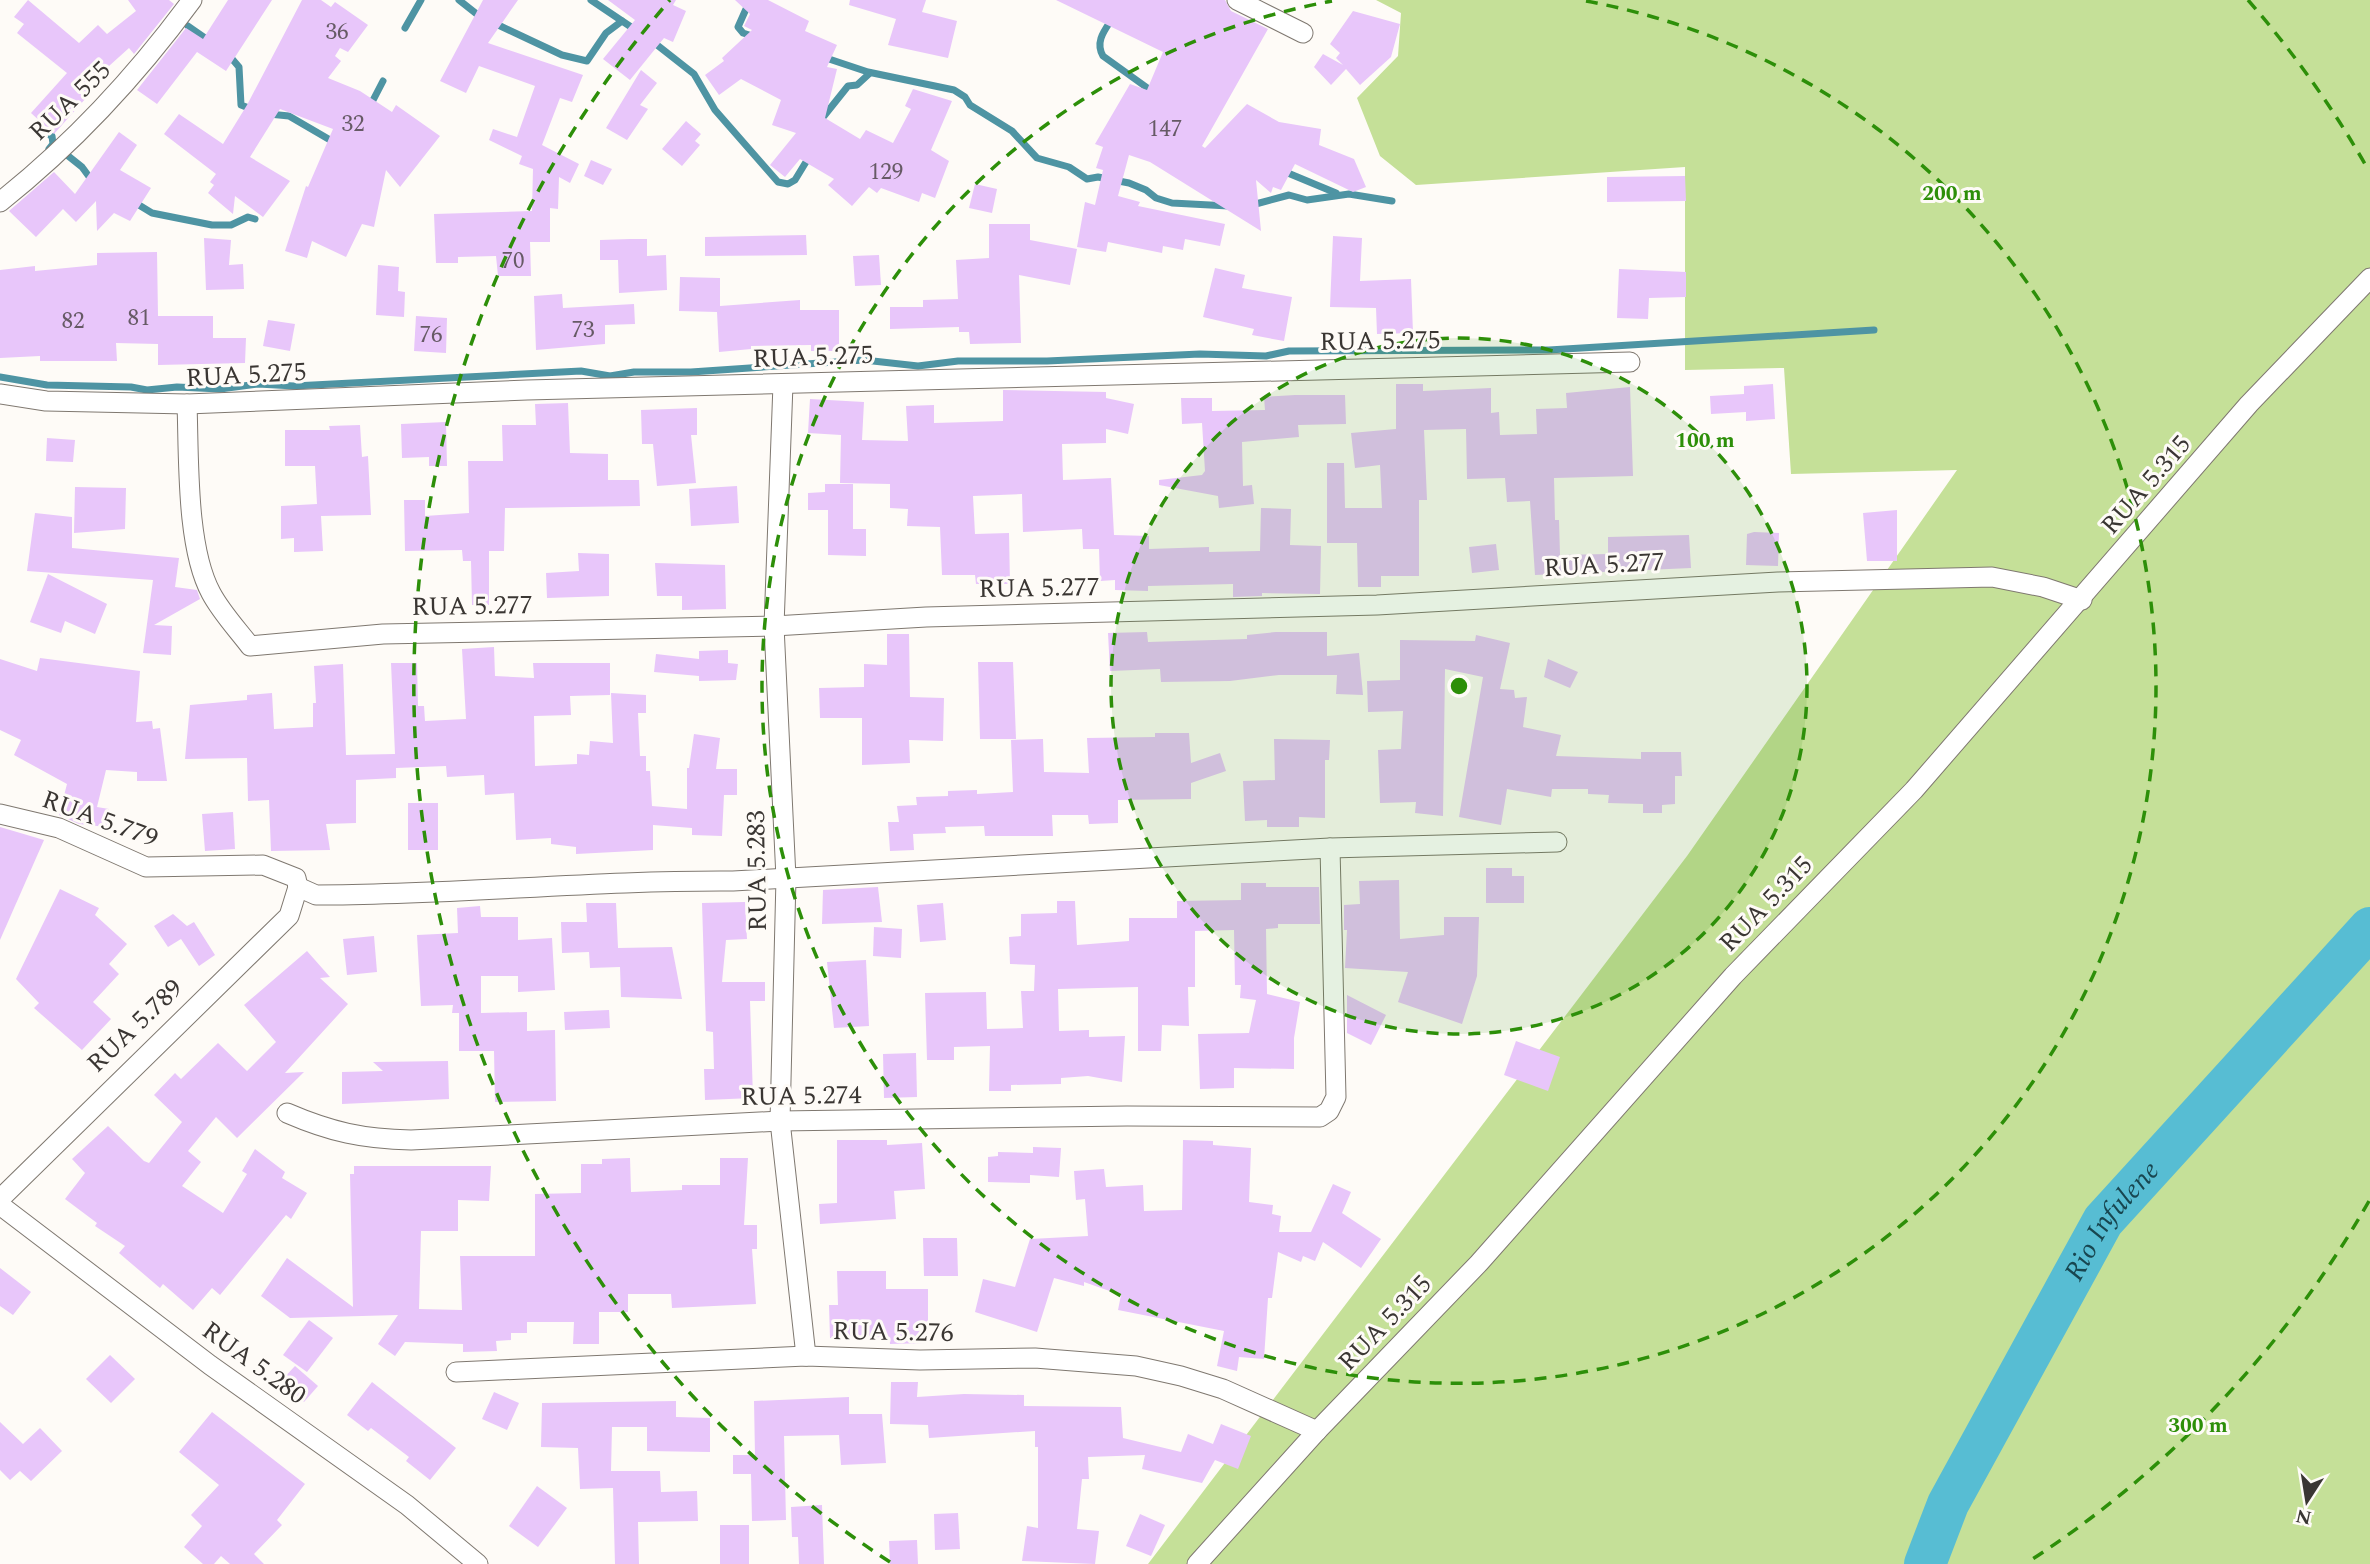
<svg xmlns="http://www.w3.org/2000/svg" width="2370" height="1564" font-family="Spectral,serif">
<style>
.green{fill:#c5e098}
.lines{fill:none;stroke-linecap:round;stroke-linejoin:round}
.stream{stroke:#4e94a3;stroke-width:7}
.river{stroke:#57bdd3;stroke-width:42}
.building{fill:#e8c6fa}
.street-casing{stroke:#7f7870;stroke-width:21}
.street{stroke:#fff;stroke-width:19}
.ring{fill:none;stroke:#2d8f09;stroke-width:3.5;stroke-dasharray:12 9}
.labels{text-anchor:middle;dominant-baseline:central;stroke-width:6;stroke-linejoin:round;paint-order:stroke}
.number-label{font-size:23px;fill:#665a65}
.street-label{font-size:26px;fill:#3a3633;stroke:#fefbf7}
.water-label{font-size:28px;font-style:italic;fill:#184650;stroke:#fefbf7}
.centre{fill:#2d8f09;stroke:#fefbf7;stroke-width:3.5}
.ring-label{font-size:21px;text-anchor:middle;font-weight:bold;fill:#2d8f09;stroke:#fefbf7;stroke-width:6;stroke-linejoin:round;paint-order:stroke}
</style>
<rect width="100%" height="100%" fill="#fefbf7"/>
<polygon class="green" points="1376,0 2370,0 2370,1564 1148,1564 1687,856 1957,470 1791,474 1784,368 1685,370 1685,167 1416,185 1380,156 1357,98 1398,56 1401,13"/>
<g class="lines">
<g class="stream">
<polyline points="459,0 483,19"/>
<polyline points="591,0 637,31"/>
<polyline points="750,0 738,27 743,33 755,37"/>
<path d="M1112 19C1104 31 1095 42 1103 56L1153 92"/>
<polyline points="494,23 562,55 587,61 606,33 622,21"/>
<polyline points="188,26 211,42"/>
<polyline points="405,28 421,0"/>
<polyline points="652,41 694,74 715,110 778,182 788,184 795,180 809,157"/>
<polyline points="227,53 239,67 241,105 254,110"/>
<polyline points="823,57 868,72 954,90 965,97 970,105 1012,131 1037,158 1069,167 1087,179 1098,177 1129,183 1146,190 1156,198 1172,203 1229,206"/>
<polyline points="369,108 383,81"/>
<polyline points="269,114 289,116 337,144"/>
<polyline points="824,116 848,86 857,85 870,73"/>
<polyline points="35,129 52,136 53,144 49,149"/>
<polyline points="62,151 82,167 93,182"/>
<polyline points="1283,171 1336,193"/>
<polyline points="134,202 152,213 212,225 231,225 248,217 255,219"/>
<polyline points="1252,205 1289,195 1307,200 1349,194 1392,201"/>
<polyline points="0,377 47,385 131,387 147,390 177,387 220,389 258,384 294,386 581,371 610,376 634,372 691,372 864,360 918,366 958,361 1047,361 1200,354 1266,356 1289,351 1549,350 1874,330"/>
</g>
<path class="river" id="s1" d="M1925 1564 1948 1504 2103 1221 2370 928"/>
</g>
<g class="building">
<polygon points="28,0 79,43 98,25 107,34 136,11 128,0 169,0 174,4 134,54 129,48 89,84 94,89 54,134 31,113 67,73 17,33 24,24 14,17"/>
<polygon points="228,0 272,0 226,71 197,52 157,104 137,90 186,28 203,39"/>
<polygon points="302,0 321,0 331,7 335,2 368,25 348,52 340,48 335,56 341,61 328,78 360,91 392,112 396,105 440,136 400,187 386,170 374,227 362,224 346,257 312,241 307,258 285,251 306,186 308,187 333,129 280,109 250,157 290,181 263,217 235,196 233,214 208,193 214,185 210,182 216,174 164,134 179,114 223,144 247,105"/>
<polygon points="483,0 518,0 488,43 583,75 572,102 560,98 542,145 579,164 570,183 559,177 558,209 550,208 550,242 530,242 531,276 498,276 496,256 458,257 458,263 436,263 434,214 532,211 533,169 519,164 522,156 489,140 493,129 517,137 535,86 479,66 466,93 440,81"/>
<polygon points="608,0 676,0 673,5 686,11 673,42 664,38 630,80 603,59 635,20"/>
<polygon points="735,0 768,0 809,21 805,31 837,45 827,67 837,69 825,118 860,139 866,130 893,143 911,109 905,106 913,89 952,101 931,150 949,161 935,198 922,193 919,202 881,188 877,193 869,187 852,206 828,185 834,179 800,159 785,177 770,165 796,133 772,125 781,100 741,79 719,95 705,75 724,61 722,58 752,30 744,26 750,14"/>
<polygon points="850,0 926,0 922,12 957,21 948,58 888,45 896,19 849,5"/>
<polygon points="1056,0 1225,0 1231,11 1268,29 1202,146 1205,148 1247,104 1279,122 1321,129 1319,145 1354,159 1366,187 1353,192 1295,164 1281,190 1273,187 1271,193 1256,180 1261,231 1150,162 1129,155 1118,196 1140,202 1138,206 1225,224 1220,246 1185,239 1183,250 1163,246 1162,253 1108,242 1106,252 1077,247 1085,202 1095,205 1103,170 1096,168 1103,147 1095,144 1130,84 1147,90 1163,52"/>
<polygon points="1353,11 1400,24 1391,57 1360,85 1346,69 1331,85 1314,67 1323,54 1343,65 1336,58 1340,53 1330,44"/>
<polygon points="641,70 657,83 640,105 648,109 627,140 606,128"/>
<polygon points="686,121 701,134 695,141 700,145 682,166 662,149"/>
<polygon points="119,132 137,145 120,170 151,188 130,221 114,213 97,231 96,201 76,222 63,209 36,237 9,211 54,172 75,194"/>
<polygon points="591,160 612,169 603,185 584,176"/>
<polygon points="1685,176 1686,201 1607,202 1607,177"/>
<polygon points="975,184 997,189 992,213 969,208"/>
<polygon points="989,224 1030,224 1030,240 1077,249 1070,285 1019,275 1021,343 970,344 969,332 959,332 959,327 890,329 890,307 923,307 923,300 958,299 956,260 989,258"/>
<polygon points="806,235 807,255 705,256 705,237"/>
<polygon points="1333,236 1362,238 1360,281 1411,279 1413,333 1377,334 1376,308 1330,307"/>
<polygon points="204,238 231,240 229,265 243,264 244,289 206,290"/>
<polygon points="630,239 647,239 647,256 666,255 667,290 619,293 618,260 600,260 600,240"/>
<polygon points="157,252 158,316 213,316 213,338 246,338 245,363 158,365 158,344 116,343 117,361 40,361 40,356 0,358 0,270 35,266 35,271 97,265 97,253"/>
<polygon points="879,255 881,285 855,286 853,256"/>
<polygon points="378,265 399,267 398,291 405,292 404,317 376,315"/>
<polygon points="1215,268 1245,275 1242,288 1292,297 1284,341 1252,335 1254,329 1203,317"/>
<polygon points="1619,269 1686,272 1686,297 1649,298 1648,319 1617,318"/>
<polygon points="680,277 720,278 720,306 800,300 800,310 839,310 839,351 811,351 811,345 751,346 751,349 719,352 717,312 679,311"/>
<polygon points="562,294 563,308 634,304 635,324 605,325 605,344 536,350 534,296"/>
<polygon points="416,316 447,318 446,353 414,351"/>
<polygon points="268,320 295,324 290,351 263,346"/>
<polygon points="1396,384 1423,384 1423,391 1491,388 1491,413 1499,412 1500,435 1537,434 1536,409 1567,408 1566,393 1630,387 1633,476 1554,478 1555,520 1559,520 1560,555 1608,554 1608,537 1689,535 1691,568 1535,575 1530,501 1507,502 1505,478 1467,479 1466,429 1424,430 1427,500 1419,500 1419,576 1381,576 1381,587 1358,587 1357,543 1327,543 1327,463 1344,463 1345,508 1382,508 1380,465 1355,468 1351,433 1396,429"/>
<polygon points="1773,384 1775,419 1746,421 1746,412 1711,414 1710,396 1744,394 1744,386"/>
<polygon points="1003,390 1106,392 1106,398 1134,404 1128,434 1106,429 1106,443 1062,444 1063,480 1111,478 1114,535 1149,536 1149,549 1209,547 1209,552 1260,551 1261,508 1291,509 1290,545 1321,546 1320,594 1262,593 1262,596 1233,597 1233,584 1148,586 1148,591 1115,590 1115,580 1100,581 1099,549 1083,549 1082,529 1023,532 1022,494 973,496 975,534 1009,533 1010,584 976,584 975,575 942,575 940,527 907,526 908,509 890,508 890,484 840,483 841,435 808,433 810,399 864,402 862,440 908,441 906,406 934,405 934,423 1003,421"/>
<polygon points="1295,395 1345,395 1346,424 1298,425 1299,437 1242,442 1243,486 1252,485 1254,504 1219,508 1218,496 1159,485 1159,480 1202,475 1205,471 1202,423 1182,424 1181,398 1212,398 1212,411 1265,410 1264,397"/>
<polygon points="568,403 570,453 608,454 608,480 639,480 640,506 505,508 504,551 489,551 489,605 472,605 471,561 463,561 462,550 405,551 404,500 425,500 425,516 469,513 468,461 503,461 502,425 536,425 535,404"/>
<polygon points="697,408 697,435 691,435 696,483 657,486 653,444 642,444 641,410"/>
<polygon points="446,422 447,466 429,466 429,457 402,458 401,424"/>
<polygon points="360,425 362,457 368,456 371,515 321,516 323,551 294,552 294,538 281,539 281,506 317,504 315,466 285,466 285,430 330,430 329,426"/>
<polygon points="47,438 75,440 73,462 46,461"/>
<polygon points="825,484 853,484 853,529 866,529 866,556 828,555 828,510 808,510 808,493 825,492"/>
<polygon points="737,486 739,523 691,526 689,489"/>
<polygon points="75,487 126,488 125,529 74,533"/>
<polygon points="1897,510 1897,561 1867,561 1863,513"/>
<polygon points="35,513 72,517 72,548 179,558 175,587 197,590 200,599 154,625 172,626 171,655 143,653 153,580 27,571"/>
<polygon points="1754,532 1779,533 1778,566 1746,565 1747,534"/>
<polygon points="1496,544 1499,570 1472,573 1469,547"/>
<polygon points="578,553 609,554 609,596 547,598 546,573 579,571"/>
<polygon points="655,563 725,565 726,609 682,610 682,596 657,596"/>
<polygon points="48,574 107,604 95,634 65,621 61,633 30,622"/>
<polygon points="1147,632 1148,642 1247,639 1247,635 1276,632 1327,632 1327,656 1359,653 1363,695 1336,694 1337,675 1279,675 1230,681 1161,682 1160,669 1110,671 1108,633"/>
<polygon points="887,634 909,634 910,697 944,698 943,741 909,740 910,763 862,765 862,718 820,718 819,688 864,687 864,664 887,665"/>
<polygon points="1476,635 1510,643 1500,689 1514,690 1515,698 1527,697 1523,727 1561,735 1556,756 1641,759 1641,752 1681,752 1682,776 1675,776 1675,804 1662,805 1662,813 1643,813 1643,804 1608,803 1609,795 1588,794 1588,789 1552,789 1551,797 1507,789 1501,825 1459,817 1483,677 1445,669 1443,816 1415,813 1416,802 1380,803 1378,750 1401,749 1403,711 1368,712 1367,681 1400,680 1400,640 1475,641"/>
<polygon points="494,647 495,676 534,678 533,663 610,663 610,695 570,696 571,715 534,716 535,766 577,764 577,754 589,755 590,741 613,743 611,693 646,695 646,713 638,713 640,756 646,756 646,771 650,771 652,806 687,809 687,768 689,768 694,734 720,738 716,769 737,769 737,795 724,795 722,836 692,835 692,828 653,825 653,850 576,854 576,847 551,844 551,838 516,840 514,793 485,795 484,775 447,777 446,766 396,768 396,778 356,780 356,823 326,824 330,850 271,851 269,800 248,801 247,758 185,759 190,705 247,700 247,695 272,693 274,729 313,727 313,703 316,703 314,666 343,664 346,755 395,754 391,663 417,663 418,706 424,706 425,721 466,719 462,649"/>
<polygon points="728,650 728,663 738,664 736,680 699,681 699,676 654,672 656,654 699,659 699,651"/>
<polygon points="40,658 140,671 136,722 152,721 153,729 160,728 167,781 137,781 137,772 106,770 97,807 109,809 106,827 79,824 59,815 67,784 14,755 21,740 0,730 0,659 37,671"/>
<polygon points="1548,659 1578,672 1570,688 1544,677"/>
<polygon points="978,662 1013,662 1016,739 980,739"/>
<polygon points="1155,733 1189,733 1191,763 1220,753 1226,771 1191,783 1191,799 1118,800 1118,823 1089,824 1088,815 1052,815 1053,836 985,836 984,826 945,827 946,833 913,834 914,850 890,851 888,822 899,822 897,806 917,805 916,797 948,796 948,791 977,790 977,794 1013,792 1011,740 1043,739 1044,772 1089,773 1087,738 1155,737"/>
<polygon points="1274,739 1330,740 1329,760 1325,760 1325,818 1299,817 1299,827 1267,827 1267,820 1245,821 1243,781 1275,780"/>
<rect x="408" y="803" width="30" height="47"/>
<polygon points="233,812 235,849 205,851 202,814"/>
<polygon points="0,827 44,840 0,940"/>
<polygon points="1486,868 1512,868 1512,876 1524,876 1524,903 1486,903"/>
<polygon points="1399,880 1400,939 1444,935 1444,917 1479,917 1477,976 1462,1024 1398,1002 1408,972 1345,968 1347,930 1344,930 1344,905 1360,904 1359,881"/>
<polygon points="1241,883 1266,883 1266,887 1319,887 1320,924 1278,924 1278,928 1266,929 1267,994 1300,1002 1294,1038 1294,1069 1234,1068 1234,1088 1200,1089 1198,1034 1249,1033 1256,1000 1240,998 1241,985 1235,985 1234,930 1195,931 1195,987 1188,987 1189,1026 1162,1025 1161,1051 1138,1051 1138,987 1058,989 1059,1031 1089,1030 1089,1037 1125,1036 1122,1082 1088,1076 1061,1078 1061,1084 1011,1085 1011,1091 989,1091 990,1046 954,1047 954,1060 927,1060 925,993 986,992 987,1029 1023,1028 1021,991 1034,991 1035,965 1010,964 1009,937 1021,936 1021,914 1057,913 1057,901 1075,901 1077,945 1129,941 1129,918 1177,918 1177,901 1241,900"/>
<polygon points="878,887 882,922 822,924 823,890"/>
<polygon points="60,889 99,908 95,915 127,944 109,964 119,974 93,1002 111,1019 82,1050 34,1008 39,1003 16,979"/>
<polygon points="745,902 747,939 726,940 722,982 765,982 765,1001 750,1001 753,1098 705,1100 704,1069 714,1069 713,1032 706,1031 702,903"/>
<polygon points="586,903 616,903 618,948 672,947 682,999 621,997 620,967 590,968 589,952 562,953 561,922 587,922"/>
<polygon points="943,903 946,940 920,942 917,905"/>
<polygon points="480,906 481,917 518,917 518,940 552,938 555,990 518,992 518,976 481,976 481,1013 527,1012 527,1031 555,1030 556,1101 495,1102 494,1051 459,1051 459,1013 452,1013 453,1005 421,1006 417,935 458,933 457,908"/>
<polygon points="173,914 187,926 194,922 215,955 199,966 181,939 168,947 154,926"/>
<polygon points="874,927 902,929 901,958 873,956"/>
<polygon points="374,936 377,972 347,975 343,939"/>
<polygon points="307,951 330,977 320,978 348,1004 285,1073 304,1072 237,1138 216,1117 188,1151 201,1162 182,1186 223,1213 247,1174 242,1171 255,1149 285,1172 282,1178 307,1193 291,1219 286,1215 220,1295 212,1288 193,1310 163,1284 160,1288 119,1253 125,1246 95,1226 97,1223 65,1199 85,1173 72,1159 108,1126 144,1161 149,1163 182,1122 154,1095 175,1073 181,1079 218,1043 247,1071 276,1042 244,1005"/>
<polygon points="866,960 869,1026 834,1028 827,962"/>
<polygon points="1347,995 1386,1015 1371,1045 1347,1033"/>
<polygon points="609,1010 610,1028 565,1030 564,1012"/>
<polygon points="1516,1041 1560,1057 1548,1091 1504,1075"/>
<polygon points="916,1053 917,1097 884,1098 883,1054"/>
<polygon points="448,1061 449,1099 342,1104 342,1072 383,1071 373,1062"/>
<polygon points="837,1140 887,1140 887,1145 922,1143 925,1189 894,1191 896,1219 820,1224 819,1204 837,1203"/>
<polygon points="1183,1140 1213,1141 1213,1145 1251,1148 1249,1202 1273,1205 1272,1214 1281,1216 1279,1232 1311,1232 1333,1184 1351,1192 1342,1213 1381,1239 1361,1268 1323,1242 1315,1261 1303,1256 1301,1262 1278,1252 1272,1298 1268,1298 1264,1359 1239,1357 1237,1371 1217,1366 1224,1331 1118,1310 1121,1295 1084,1282 1084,1286 1054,1278 1037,1332 975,1312 983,1279 1015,1287 1030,1239 1088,1236 1085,1199 1076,1200 1074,1171 1104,1169 1106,1187 1143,1185 1144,1211 1182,1210"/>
<polygon points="1033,1147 1061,1148 1059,1177 1030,1175 1030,1183 988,1182 988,1157 998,1156 998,1152 1033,1153"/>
<polygon points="630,1158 631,1192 682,1190 682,1185 720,1185 720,1158 748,1158 744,1225 757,1225 757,1249 752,1249 756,1304 672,1308 671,1294 628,1294 628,1312 599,1312 599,1344 573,1344 574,1322 527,1322 527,1333 511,1333 511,1340 496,1341 497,1351 463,1352 463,1344 405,1342 395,1356 378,1344 398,1315 290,1318 261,1296 287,1258 353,1307 350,1174 354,1174 354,1166 491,1166 489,1201 458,1200 458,1231 421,1231 419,1309 462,1310 460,1256 535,1256 535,1194 581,1193 581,1164 602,1164 602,1159"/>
<polygon points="923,1238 957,1238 958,1276 924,1276"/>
<polygon points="0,1268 31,1292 13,1315 0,1306"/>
<polygon points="837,1271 886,1271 886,1289 928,1289 928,1343 890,1344 889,1337 830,1338 829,1305 838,1305"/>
<polygon points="309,1320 333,1338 307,1372 283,1355"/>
<polygon points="110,1355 135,1379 111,1403 86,1379"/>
<polygon points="295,1366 318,1386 304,1402 280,1382"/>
<polygon points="372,1382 456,1448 430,1480 406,1461 409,1457 371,1428 368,1431 347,1415"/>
<polygon points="891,1382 918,1382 917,1397 964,1394 1024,1395 1024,1406 1121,1407 1123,1438 1181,1452 1188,1434 1213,1444 1221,1424 1251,1436 1238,1469 1215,1460 1202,1483 1142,1469 1145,1455 1088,1457 1089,1479 1082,1479 1077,1529 1099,1531 1095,1564 1022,1561 1027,1526 1038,1528 1038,1447 1035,1447 1035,1431 929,1438 928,1425 890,1424"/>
<polygon points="494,1392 519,1403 507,1430 482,1419"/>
<polygon points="849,1397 849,1414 882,1414 886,1463 841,1465 839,1435 784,1436 786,1520 752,1521 751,1474 733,1474 733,1455 755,1455 754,1401"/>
<polygon points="676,1401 676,1417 710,1418 710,1452 647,1451 647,1427 612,1427 611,1471 660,1471 661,1492 697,1491 698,1521 638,1522 639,1564 615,1564 613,1488 580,1489 578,1448 541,1447 542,1403"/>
<polygon points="212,1412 305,1484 277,1520 282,1525 254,1554 264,1564 230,1564 221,1556 214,1564 203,1564 184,1547 202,1526 191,1515 219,1485 179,1452"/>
<polygon points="0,1422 23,1444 40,1428 62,1451 31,1481 20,1471 10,1480 0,1470"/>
<polygon points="537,1486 567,1508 538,1547 509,1526"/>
<polygon points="822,1505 824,1564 799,1564 798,1537 792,1537 791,1507"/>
<polygon points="958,1513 960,1549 935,1550 934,1514"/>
<polygon points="1140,1514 1165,1525 1151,1556 1126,1546"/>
<rect x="720" y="1525" width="29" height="39"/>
<polygon points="917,1540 918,1564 890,1564 889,1541"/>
</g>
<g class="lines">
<defs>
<g id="street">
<polyline points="1237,0 1303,33"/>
<path d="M0 202C73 144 137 75 192 0"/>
<polyline points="783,384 774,626 786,878 780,1121 806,1356"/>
<polyline points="0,394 46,401 187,404 527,390 1630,362"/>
<path d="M187 404C189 457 186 547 211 593 221 612 237 629 250 646L383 634 774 626 926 617 1377 605 1778 582 1992 577 2043 587 2082 600"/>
<polyline points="0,814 59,828 146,867 263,865 296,878 298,887"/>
<path d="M298 887 316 895C455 895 594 880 733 881L1330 848 1557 842"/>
<path d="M287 1113C331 1132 363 1139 411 1140L780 1121 1127 1116 1320 1117 1329 1111 1336 1097 1330 848"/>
<polyline points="0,1199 289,916 298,887"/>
<polyline points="0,1205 210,1365 407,1505 478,1564"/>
<polyline points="456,1372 806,1356 920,1360 1035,1358 1136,1366 1181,1376 1223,1389 1317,1431"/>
<polyline points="1197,1564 1317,1431 1479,1263 1733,976 1914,790 2249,404 2370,278"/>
</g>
</defs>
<use href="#street" class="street-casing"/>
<use href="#street" class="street"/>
</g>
<circle cx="1459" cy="686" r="348" fill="#2d8f09" fill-opacity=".12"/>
<g class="ring">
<circle cx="1459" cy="686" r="348"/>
<path d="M1586 1A697 697 0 1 1 1332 1"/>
<path d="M2369 1201A1045 1045 0 0 1 2028 1562M890 1562A1045 1045 0 0 1 670 0M2248 0A1045 1045 0 0 1 2369 171"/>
</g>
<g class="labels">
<g class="number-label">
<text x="337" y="32">36</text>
<text x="353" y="124">32</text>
<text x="1165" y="129">147</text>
<text x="886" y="172">129</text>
<text x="513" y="261">70</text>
<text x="139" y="318">81</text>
<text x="73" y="321">82</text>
<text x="583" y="330">73</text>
<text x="431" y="335">76</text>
</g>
<g class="street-label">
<text transform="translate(70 101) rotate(-44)">RUA 555</text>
<text transform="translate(1380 341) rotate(-1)">RUA 5.275</text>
<text transform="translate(813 357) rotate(-2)">RUA 5.275</text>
<text transform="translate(246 375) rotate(-3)">RUA 5.275</text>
<text transform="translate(2146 485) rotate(-49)">RUA 5.315</text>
<text transform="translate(1604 565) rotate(-3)">RUA 5.277</text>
<text transform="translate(1039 588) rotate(-1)">RUA 5.277</text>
<text transform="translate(472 606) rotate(-1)">RUA 5.277</text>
<text transform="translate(100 819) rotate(20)">RUA 5.779</text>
<text transform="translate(757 871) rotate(-91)">RUA 5.283</text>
<text transform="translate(1766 904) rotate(-46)">RUA 5.315</text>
<text transform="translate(135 1026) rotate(-44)">RUA 5.789</text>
<text transform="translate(801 1096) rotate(-1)">RUA 5.274</text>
<text transform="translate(1385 1323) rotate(-46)">RUA 5.315</text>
<text transform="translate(893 1332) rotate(1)">RUA 5.276</text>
<text transform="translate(254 1363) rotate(36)">RUA 5.280</text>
</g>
<g class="water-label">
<text stroke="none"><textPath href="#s1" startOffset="392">Rio Infulene</textPath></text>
</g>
</g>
<circle cx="1459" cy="686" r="10" class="centre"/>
<g class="ring-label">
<text x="1952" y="200">200 m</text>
<text x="1705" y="447">100 m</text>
<text x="2198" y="1432">300 m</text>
</g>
<g transform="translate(2307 1501) rotate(192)" stroke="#fefbf7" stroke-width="5" paint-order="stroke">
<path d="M0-5L12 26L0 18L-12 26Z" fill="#3a3633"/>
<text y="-10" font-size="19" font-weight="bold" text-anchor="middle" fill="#3a3633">N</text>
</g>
</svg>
